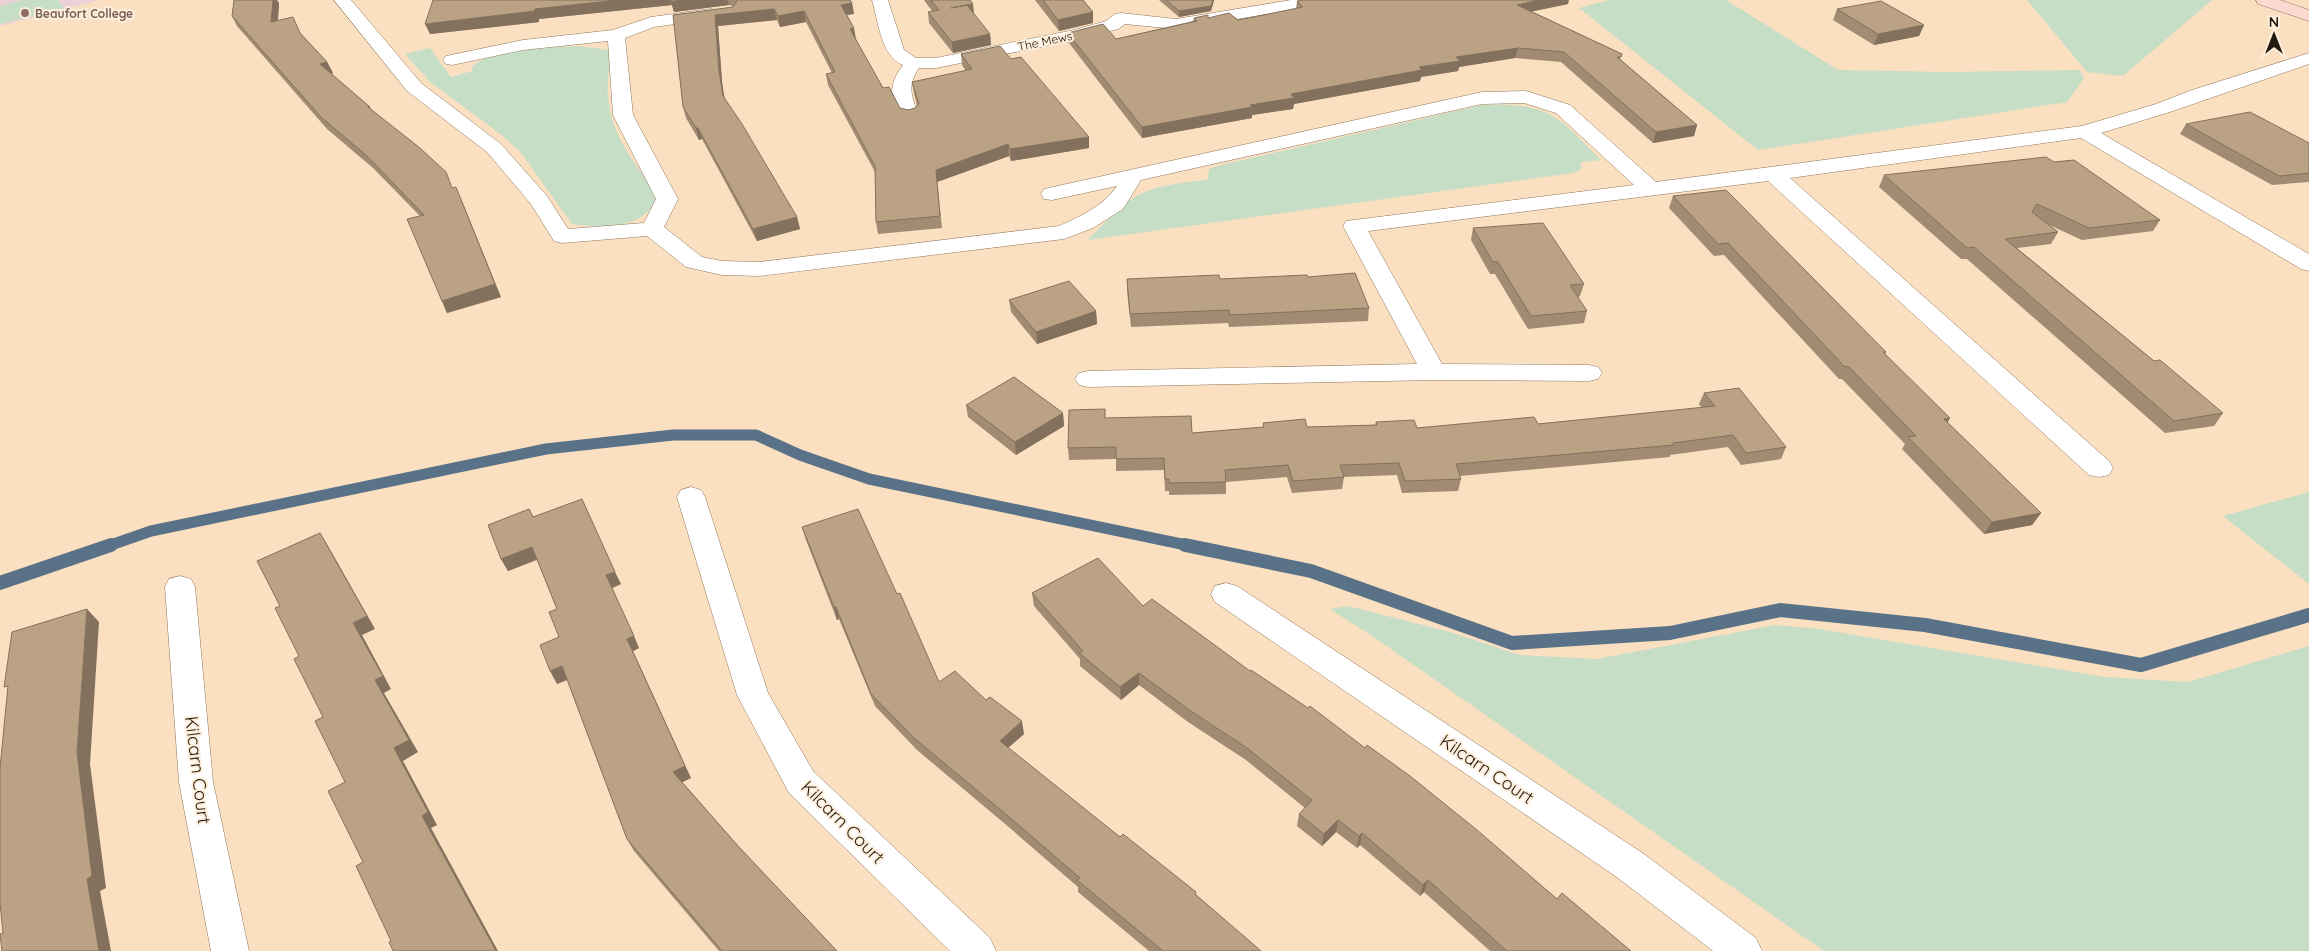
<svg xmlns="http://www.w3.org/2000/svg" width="2309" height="951" font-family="Quicksand,sans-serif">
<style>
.education{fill:#ecd2d7}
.green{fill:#c5dec5}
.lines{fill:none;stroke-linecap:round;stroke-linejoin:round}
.stream-far1{stroke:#597287;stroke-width:11}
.stream{stroke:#597287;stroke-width:14}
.minor-casing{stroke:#90785c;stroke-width:1}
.secondary-casing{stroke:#90785c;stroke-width:1}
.minor{fill:#fff;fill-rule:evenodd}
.secondary{fill:#fdd8d0;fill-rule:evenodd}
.wall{fill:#a18b72}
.shaded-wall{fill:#83715d}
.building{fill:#bba285;stroke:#83715d}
.education-dot{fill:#8d6e63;stroke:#feeedc;stroke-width:2}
.labels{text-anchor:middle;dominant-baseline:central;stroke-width:4;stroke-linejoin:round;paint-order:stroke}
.far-education-label{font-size:12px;font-weight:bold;fill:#785e54;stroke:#feeedc;text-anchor:start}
.far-street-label{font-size:12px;fill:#231a0f;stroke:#feeedc}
.near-street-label{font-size:18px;fill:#231a0f;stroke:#feeedc}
</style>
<rect width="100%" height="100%" fill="#fadfc1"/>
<polygon class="education" points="0,0 100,0 0,26"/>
<g class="green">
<polygon points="23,0 58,0 64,8 0,24 0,6"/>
<polygon points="1609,0 1726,0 1838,70 1947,72 2080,70 2084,78 2067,102 1758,150 1579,8"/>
<polygon points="2027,0 2212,0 2123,76 2087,72"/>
<path d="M577 46 610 50C611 65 606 81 608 96 611 136 634 162 657 194 650 230 600 228 572 224L521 153 503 136 430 82 405 54 430 48 451 77 472 71V67C491 47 550 48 577 46Z"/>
<path d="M1482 105C1549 103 1556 114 1601 160L1581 162V170L1573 173 1088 240C1099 228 1126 200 1140 194 1161 184 1186 183 1208 179L1209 169 1217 166Z"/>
<polygon points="2309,492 2309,584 2223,516"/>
<polygon points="1348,606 1450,632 1520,655 1597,659 1775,625 1820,629 2104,677 2188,682 2309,646 2309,951 1824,951 1375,638 1330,609"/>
</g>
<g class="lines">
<polyline class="stream-far1" points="108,546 151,531 546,449 673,435 756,435 800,455 869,479 1191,546"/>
<g class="stream">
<polyline points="1185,545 1311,571 1512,643 1670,633 1780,610 1925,625 2141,665 2309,615"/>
<polyline points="0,583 111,545"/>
</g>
<defs>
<g id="minor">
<path d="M334 0H351L421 83 501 144 547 196 568 229 644 223 656 199 613 115 608 41 523 50 452 65 446 64 443 60 446 56 523 40 613 30 651 17 710 9 716 10 719 14 716 18 654 27 625 38 633 115 678 199 664 227 702 257 722 261 759 262 1059 226C1082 216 1103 206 1117 186L1052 200 1044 199 1041 194 1044 189 1482 92 1526 91 1570 105 1656 182 2082 126 2156 104 2192 90 2309 53V64L2170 112 2101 133 2309 254V271L2301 269 2081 138 1790 178 2109 461 2113 468 2109 475 2099 477 2089 475 1768 181 1368 231 1442 364 1589 365 1598 367 1602 373 1598 379 1589 381 1434 380 1088 387 1079 385 1075 379 1079 373 1088 371 1417 364 1343 226 1346 221 1634 185 1556 113 1524 103 1482 104 1141 180 1123 209 1093 228 1064 239 759 276 722 275 686 267 647 236 562 243 554 241 531 204 487 152 407 91Z"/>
<path d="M872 0H888L904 50 916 58H936L1074 30 1106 21 1115 14 1121 13 1176 19 1291 0H1330L1328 4 1322 5 1176 29 1125 24 1118 29 1076 40 936 68H919C907 85 911 97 919 114L916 118 909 120 902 118C888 98 889 84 903 65 881 57 878 20 872 0Z"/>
<polygon points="691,487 701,490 705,497 768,693 813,771 990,938 996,951 950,951 789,793 737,695 677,497 681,490"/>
<polygon points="180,576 191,579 195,587 213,782 249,951 211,951 179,782 165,587 169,579"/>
<polygon points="1226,583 1237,586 1644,854 1756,938 1762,951 1713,951 1618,878 1215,602 1211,594 1215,586"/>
</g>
<polygon id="secondary" points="2256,0 2280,0 2309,10 2309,21 2258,4"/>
</defs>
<use href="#minor" class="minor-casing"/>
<use href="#secondary" class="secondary-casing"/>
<use href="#minor" class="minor"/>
<use href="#secondary" class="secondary"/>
</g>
<g class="wall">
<polygon points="433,0 850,0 852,3 854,14 847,15 855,39 883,88 900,108 908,110 915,108 917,105 914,93 912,82 966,71 962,65 961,54 1011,59 1089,148 1011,161 1009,156 937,182 942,228 878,234 876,222 875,172 828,85 826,74 832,73 806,22 780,27 777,20 718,26 722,82 724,98 797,217 800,229 757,241 702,139 699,140 686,118 683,107 673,15 733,7 733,6 729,5 674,12 672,5 539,19 539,22 430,34"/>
<polygon points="924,0 970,0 974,14 990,34 991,45 953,53 929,23 928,12 932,11"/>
<polygon points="1035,0 1083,0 1093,12 1093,23 1059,31"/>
<polygon points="1159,0 1214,0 1211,11 1179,17"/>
<polygon points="1297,1 1568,4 1531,11 1622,54 1620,59 1697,125 1694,136 1653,143 1561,62 1515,58 1459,67 1458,71 1421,77 1420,81 1294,104 1293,109 1252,115 1252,118 1142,138 1069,43 1068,33 1116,39 1193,21 1194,18 1208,15 1208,18 1238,20 1296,9"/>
<polygon points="279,3 278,21 301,34 327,62 333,73 331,74 370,107 372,111 501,297 447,313 442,301 420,216 373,168 327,129 237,26 232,16"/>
<polygon points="1837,9 1924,25 1919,36 1874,45 1833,20"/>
<polygon points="2186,124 2309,143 2309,182 2272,185 2180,134"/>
<polygon points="2054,162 2160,220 2153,231 2082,240 2047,224 2058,232 2051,244 2017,248 2154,361 2223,413 2214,426 2165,433 1967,259 1961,259 1879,187 1884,175"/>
<polygon points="1673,196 1886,352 1885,354 1948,423 2041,513 2032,525 1984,534 1902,449 1905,444 1842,379 1839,379 1724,255 1714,256 1669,208"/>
<polygon points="1473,228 1584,284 1580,296 1578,297 1587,311 1584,323 1528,329 1495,274 1490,274 1471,240"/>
<polygon points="1308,277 1369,308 1368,321 1229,327 1228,323 1131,327 1127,291 1127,279 1220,279"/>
<polygon points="1009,300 1096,311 1097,324 1037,344 1011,312"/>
<polygon points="1704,393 1786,447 1781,459 1741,465 1728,447 1670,455 1670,457 1460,476 1461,479 1458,491 1402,493 1397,475 1344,477 1342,489 1292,493 1287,477 1226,482 1226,494 1169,495 1169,491 1165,491 1164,470 1116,471 1116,459 1069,460 1068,448 1105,418 1192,433 1263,427 1263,423 1307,427 1375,425 1376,422 1417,428 1538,424 1702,408 1699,404"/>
<polygon points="966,405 1063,413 1064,426 1016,455 968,417"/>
<polygon points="533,517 621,584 612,588 639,648 633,651 691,778 682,782 739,847 837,951 719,951 634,851 627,839 567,680 557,684 559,637 557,609 537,560 508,571 501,559"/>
<polygon points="802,527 939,682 1024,734 1008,748 1120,837 1196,895 1261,951 1149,951 1078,892 1078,887 1004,823 917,750 875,706 839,619 837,620 806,540"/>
<polygon points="1032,593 1143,606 1631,951 1490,951 1424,892 1420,896 1360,845 1357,848 1336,832 1322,846 1297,826 1299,814 1305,808 1246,760 1188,722 1139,685 1121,700 1080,666 1080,659 1034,606"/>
</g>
<g class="shaded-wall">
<polygon points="273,0 277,0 279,3 277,33 271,22"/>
<polygon points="618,0 728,0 729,5 674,12 672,5 539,19 539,22 430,34 425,24 535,9"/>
<polygon points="1213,0 1214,0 1211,11 1179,17 1179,11"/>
<polygon points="1539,0 1569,0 1568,4 1515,15 1517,5"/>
<polygon points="852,3 854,14 843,15 841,5"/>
<polygon points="973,4 974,14 951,8"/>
<polygon points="774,9 777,20 718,26 722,82 726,107 723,96 719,71 715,15"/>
<polygon points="804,11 806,22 780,27 778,16"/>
<polygon points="1093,12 1093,23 1059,31 1058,20"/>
<polygon points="1924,25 1919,36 1874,45 1878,34"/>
<polygon points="854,28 856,39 852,40 850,29"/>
<polygon points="990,34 991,45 953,53 952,42"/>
<polygon points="1518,48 1515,58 1459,67 1458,71 1421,77 1420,81 1294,104 1293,109 1252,115 1252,118 1142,138 1142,127 1250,105 1291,94 1419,67 1456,57"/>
<polygon points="327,62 333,73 325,75 320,64"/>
<polygon points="1697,125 1694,136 1653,143 1656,132"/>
<polygon points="696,128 698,128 702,139 699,140"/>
<polygon points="1089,137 1089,148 1011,161 1010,149"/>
<polygon points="1008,144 1009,156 937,182 942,228 936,170"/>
<polygon points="461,199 501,297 447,313 442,301"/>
<polygon points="797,217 800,229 757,241 753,229"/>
<polygon points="1096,311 1097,324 1037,344 1036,332"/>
<polygon points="1063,413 1064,426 1016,455 1015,442"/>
<polygon points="1950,418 1943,431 1944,419"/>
<polygon points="2041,513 2032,525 1984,534 1992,522"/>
<polygon points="320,533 328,546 375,629 362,635 391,689 384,693 418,752 403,761 437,825 431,828 498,951 496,951 422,816 394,748 375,680"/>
<polygon points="532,547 538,559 508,571 501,559"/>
<polygon points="615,572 621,584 612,588 606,575"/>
<polygon points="834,607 836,607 839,619 837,620"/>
<polygon points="87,609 99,622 90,764 106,888 100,891 111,951 99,951 87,879 77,752"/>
<polygon points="634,636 639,648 633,651 627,639"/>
<polygon points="562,666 569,679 557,684 550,671"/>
<polygon points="1139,673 1139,685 1121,700 1120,687"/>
<polygon points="1022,721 1024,734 1002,753 1000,741"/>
<polygon points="685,766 691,778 679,784 673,772"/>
<polygon points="1338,820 1336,832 1322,846 1324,834"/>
<polygon points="1362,833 1360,845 1357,848 1359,836"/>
<polygon points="1428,880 1424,892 1420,896 1423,885"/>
</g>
<g class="building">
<polygon points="234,0 273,0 271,22 293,17 300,33 327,62 320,64 370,107 368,107 420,148 446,172 452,188 456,187 495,284 442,301 407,219 424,215 367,156 321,117 232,16"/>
<polygon points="433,0 618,0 535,9 535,11 425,24"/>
<polygon points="670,0 682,0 671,2"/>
<polygon points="737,0 850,0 852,3 841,5 854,28 850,29 883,88 889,87 900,108 908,110 915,108 919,104 912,82 972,69 961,54 1000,46 1011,59 1021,57 1089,137 1010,149 1008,144 936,170 940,216 876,222 875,169 876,168 826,74 835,72 804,11 778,16 774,9 715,15 719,71 723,96 742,124 797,217 753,229 698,128 696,128 683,107 673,15 733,7 737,1"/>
<polygon points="931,0 970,0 973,4 951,8 967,5 990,34 952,42 928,12 939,10"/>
<polygon points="1043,0 1083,0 1093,12 1058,20"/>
<polygon points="1166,0 1213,0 1211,6 1179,11"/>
<polygon points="1303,0 1539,0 1517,5 1622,54 1621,57 1617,57 1697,125 1656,132 1564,52 1518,48 1456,57 1460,61 1419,67 1422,70 1291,94 1294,98 1250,105 1252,107 1142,127 1068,33 1103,24 1116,39 1197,21 1194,18 1208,15 1208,18 1229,13 1238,20 1303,7 1297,1"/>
<polygon points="1881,1 1924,25 1878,34 1837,9"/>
<polygon points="2250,112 2309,143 2309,173 2279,176 2186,124"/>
<polygon points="2046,157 2054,162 2074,160 2160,220 2089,228 2037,204 2032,212 2058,232 2005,239 2154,361 2160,360 2223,413 2174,421 1974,247 1967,248 1884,175"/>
<polygon points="1726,190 1886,352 1883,352 1950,418 1944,419 2041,513 1992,522 1908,437 1916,436 1848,366 1845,367 1728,243 1718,244 1673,196"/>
<polygon points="1543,223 1584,284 1570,285 1587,311 1531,316 1498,262 1493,262 1473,228"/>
<polygon points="1355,273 1369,308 1230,315 1229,310 1130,314 1127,279 1219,275 1220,279 1307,275 1308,277"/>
<polygon points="1069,281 1096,311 1036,332 1009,300"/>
<polygon points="1014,377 1063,413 1015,442 966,405"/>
<polygon points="1739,388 1786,447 1746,453 1733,435 1673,443 1674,445 1456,464 1461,479 1405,481 1399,463 1340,465 1344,477 1293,481 1288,465 1225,470 1226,482 1169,483 1169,479 1165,479 1164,458 1116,459 1116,447 1068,448 1069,410 1105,409 1105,418 1191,416 1192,433 1264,427 1263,423 1305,419 1307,427 1377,425 1376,422 1414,420 1417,428 1534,417 1538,424 1715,406 1704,393"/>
<polygon points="582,499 615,572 606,575 634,636 627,639 685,766 673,772 739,847 837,951 722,951 627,839 562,666 550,671 540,645 559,637 549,612 557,609 532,547 501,559 488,525 529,509 533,517"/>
<polygon points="858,509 897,594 900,593 939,682 955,671 986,700 990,697 1022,721 1000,741 1120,837 1123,834 1196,892 1195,894 1261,951 1163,951 1077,880 1080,878 1002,811 914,738 871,694 836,607 834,607 802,527"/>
<polygon points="320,533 367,616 353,623 383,676 375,680 409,740 394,748 428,812 422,816 496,951 393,951 389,942 391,941 356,866 363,862 328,791 345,782 315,721 323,717 294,659 299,656 275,608 280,606 257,561"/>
<polygon points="1098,558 1143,606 1152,599 1250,671 1251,670 1308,708 1310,706 1365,748 1367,745 1410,776 1477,830 1557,899 1562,893 1631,951 1507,951 1428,880 1423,885 1362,833 1359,836 1338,820 1324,834 1299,814 1312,800 1247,748 1188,709 1139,673 1120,687 1079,653 1083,651 1032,593"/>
<polygon points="87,609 77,752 92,876 87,879 99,951 2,951 0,934 3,933 0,903 0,768 8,686 4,687 12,632"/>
</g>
<circle class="education-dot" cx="25" cy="13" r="5"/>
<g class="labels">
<g class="far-education-label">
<text x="35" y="13">Beaufort College</text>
</g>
<g class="far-street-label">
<text transform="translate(1045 41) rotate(-12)">The Mews</text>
</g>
<g class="near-street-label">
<text transform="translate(1487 769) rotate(34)">Kilcarn Court</text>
<text transform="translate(198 770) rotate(83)">Kilcarn Court</text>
<text transform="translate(843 822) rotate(45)">Kilcarn Court</text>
</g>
</g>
<g transform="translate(2274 35)" stroke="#feeedc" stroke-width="4" paint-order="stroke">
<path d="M0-4L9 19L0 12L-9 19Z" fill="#231a0f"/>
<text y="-8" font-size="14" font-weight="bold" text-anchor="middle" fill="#231a0f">N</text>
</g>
</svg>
